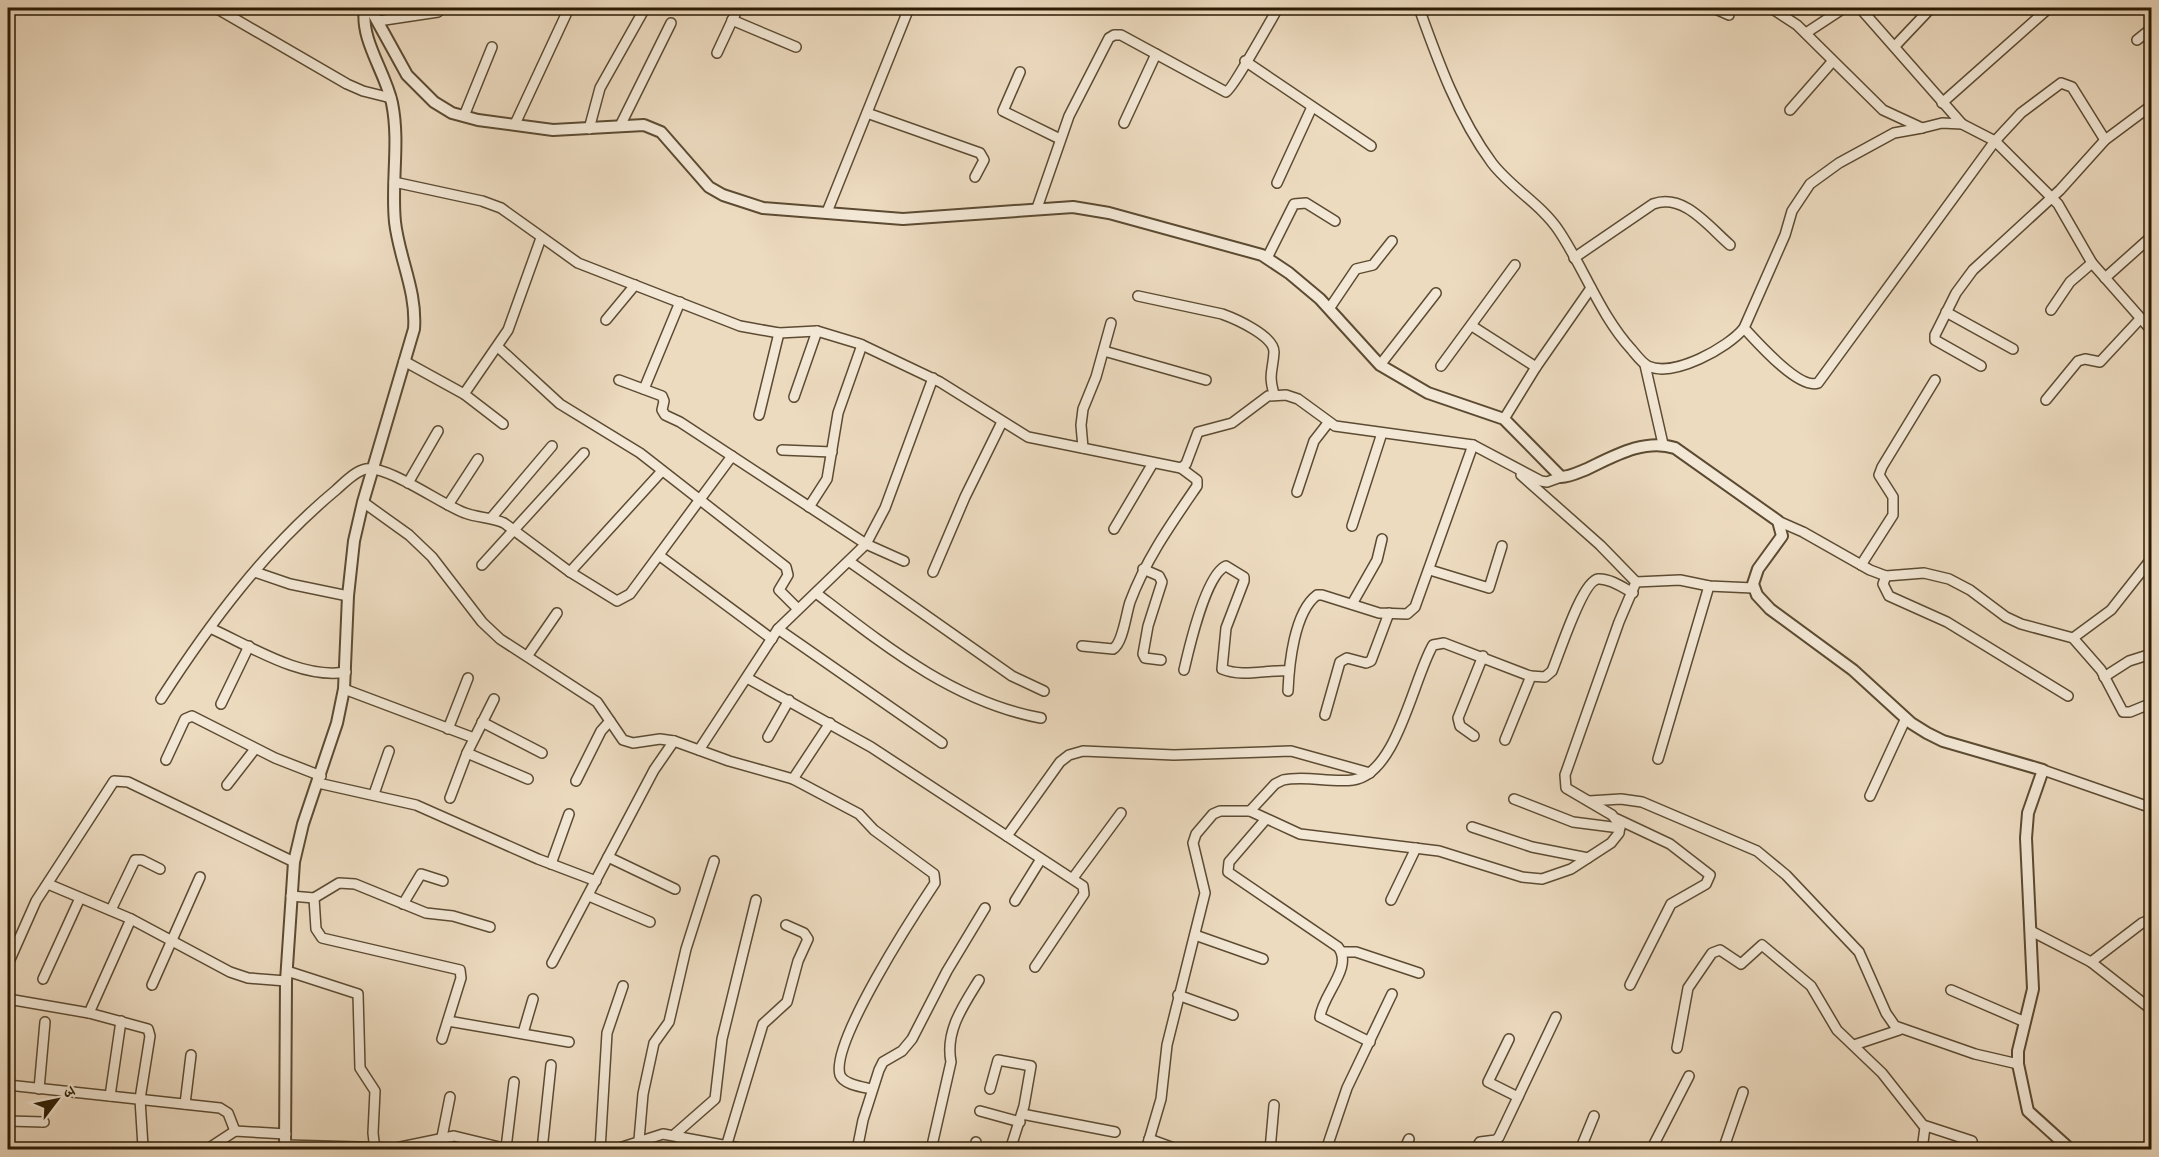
<svg xmlns="http://www.w3.org/2000/svg" width="2159" height="1157" font-family="Alegreya,'Noto Serif Devanagari',serif">
<style>
.lines{fill:none;stroke-linecap:round;stroke-linejoin:round}
.minor-casing{stroke:#5c4b32;stroke-width:12}
.tertiary-casing{stroke:#5c4b32;stroke-width:14}
.minor{stroke:#f3e8d6;stroke-width:9}
.tertiary{stroke:#f3e8d6;stroke-width:10}
</style>
<rect width="100%" height="100%" fill="#eddbc0"/>
<filter id="stains"><feTurbulence type="fractalNoise" baseFrequency=".00333" numOctaves="4"/><feColorMatrix values="0 0 0 0 .2 0 0 0 0 .09 0 0 0 0 .02 0 0 0 .5 -.17"/></filter>
<radialGradient id="worn" r=".72"><stop offset=".6" stop-color="#630" stop-opacity="0"/><stop offset="1" stop-color="#630" stop-opacity=".3"/></radialGradient>
<g class="lines">
<defs>
<g id="minor">
<polyline points="216,8 347,84 363,91 391,98"/>
<polyline points="317,8 364,9"/>
<path d="M1419 8C1438 61 1458 117 1492 163 1511 188 1541 204 1559 231 1585 270 1600 315 1632 350 1637 356 1642 363 1648 366 1673 378 1728 348 1744 328L1785 235 1792 211 1810 184 1839 163 1894 133 1922 128"/>
<polyline points="1713,8 1729,15"/>
<polyline points="1771,8 1797,25 1883,110 1922,128 1942,123 1962,124 1995,141 2058,204 2092,263 2152,331"/>
<polyline points="1860,8 1962,124"/>
<polyline points="732,20 796,47"/>
<polyline points="378,21 438,12"/>
<polyline points="1806,33 1844,8"/>
<polyline points="2137,40 2152,28"/>
<polyline points="1895,46 1931,8"/>
<polyline points="717,53 738,8"/>
<polyline points="1245,61 1371,146"/>
<polyline points="1020,72 1003,111 1060,139"/>
<polyline points="1942,103 2049,8"/>
<polyline points="1790,110 1832,62"/>
<polyline points="867,113 980,153 984,160 975,177"/>
<polyline points="464,116 492,47"/>
<polyline points="1124,123 1156,54"/>
<polyline points="515,124 569,8"/>
<polyline points="620,126 671,23"/>
<polyline points="589,129 600,88 645,8"/>
<polyline points="394,182 482,201 501,208 578,263 740,326 779,333 817,331 860,344 940,382 1028,437 1181,468 1186,464 1198,432 1232,423 1268,396 1286,395 1298,399 1335,426 1473,445 1541,481 1547,482 1561,477"/>
<polyline points="1277,183 1312,107"/>
<path d="M1037 208 1069 116 1109 38 1114 35H1121L1226 92C1232 90 1271 20 1278 8"/>
<polyline points="827,212 909,8"/>
<polyline points="1267,258 1294,204 1306,203 1335,221"/>
<path d="M1574 258 1653 204C1684 193 1708 226 1730 245"/>
<polyline points="2105,278 2152,236"/>
<path d="M1138 296 1222 314C1236 319 1274 336 1274 352 1273 371 1268 373 1274 394"/>
<polyline points="1329,309 1356,269 1373,265 1392,241"/>
<polyline points="2051,310 2070,282 2092,263"/>
<polyline points="1946,312 2013,349"/>
<polyline points="606,320 635,285"/>
<polyline points="1472,326 1536,367"/>
<path d="M1744 328C1757 342 1799 390 1818 383L1995 141 2021 113 2061 83 2072 87 2105 140"/>
<polyline points="498,347 560,404 640,453 786,567 788,575 779,590 797,608"/>
<polyline points="1104,351 1206,380"/>
<polyline points="404,361 464,394 503,424"/>
<polyline points="1380,365 1436,293"/>
<polyline points="1645,365 1663,444"/>
<polyline points="1441,366 1515,265"/>
<polyline points="1981,366 1935,340 1935,335 1956,293 1973,270 2060,190 2105,140 2152,105"/>
<polyline points="619,380 662,396 664,401 662,410 665,415 680,422 866,544 904,561"/>
<polyline points="644,389 680,302"/>
<polyline points="464,394 508,330 541,238"/>
<polyline points="794,397 817,331"/>
<polyline points="2046,400 2078,361 2085,359 2100,362 2140,319"/>
<polyline points="759,415 779,333"/>
<polyline points="1504,419 1536,367 1591,288"/>
<polyline points="1083,448 1081,425 1083,409 1096,377 1111,323"/>
<polyline points="782,450 832,452"/>
<polyline points="408,483 438,431"/>
<polyline points="1297,492 1314,441 1328,423"/>
<path d="M363 502 409 535 432 557 482 622 500 639 597 702 623 740 633 743 660 739 674 741 729 761 793 779 859 814 874 830 934 874 935 883C915 913 830 1043 840 1075 844 1085 863 1087 872 1089"/>
<polyline points="448,505 478,459"/>
<polyline points="809,507 827,479 838,413 862,345"/>
<polyline points="492,517 552,446"/>
<polyline points="1778,521 1803,532 1870,570 1886,576 1924,573 1949,579 1970,590 2006,617 2021,624 2073,638 2101,670 2123,712 2130,712 2152,703"/>
<polyline points="1352,526 1382,433"/>
<polyline points="1114,529 1153,463"/>
<polyline points="660,556 772,639"/>
<polyline points="850,562 1012,676 1044,691"/>
<polyline points="482,565 584,453"/>
<polyline points="1861,565 1893,515 1893,497 1879,475 1882,467 1935,380"/>
<polyline points="1143,569 1159,576 1162,582 1148,626 1143,654 1145,658 1161,660"/>
<polyline points="1430,570 1489,588 1502,546"/>
<polyline points="255,572 290,584 348,596"/>
<polyline points="570,572 662,471"/>
<polyline points="933,572 965,497 1002,422"/>
<polyline points="1886,576 1883,584 1889,596 1947,622 2068,696"/>
<polyline points="1636,582 1680,580 1709,586 1753,588"/>
<path d="M816 593C884 645 954 702 1041 718"/>
<polyline points="1352,604 1377,560 1382,539"/>
<path d="M210 628C250 646 302 680 346 672"/>
<polyline points="778,629 942,743"/>
<polyline points="2073,638 2111,610 2152,558"/>
<path d="M1082 646 1113 649C1123 643 1126 614 1130 602 1146 559 1171 524 1197 486V480L1181 468"/>
<polyline points="528,655 557,613"/>
<path d="M1184 670C1189 648 1206 574 1226 566L1244 577V581L1226 628 1222 669C1244 678 1267 669 1289 671"/>
<polyline points="2104,677 2129,661 2148,655 2152,651"/>
<polyline points="747,678 871,747 1083,886 1084,894 1035,967"/>
<polyline points="344,689 474,738"/>
<path d="M1288 691C1289 665 1294 612 1317 595H1322L1379 613 1407 614 1415 607 1473 445"/>
<path d="M161 699C210 623 266 548 336 490 344 483 355 471 366 469 388 465 442 505 465 513 478 518 491 517 504 523L570 572 617 601 630 594 732 456"/>
<polyline points="221,704 249,646"/>
<polyline points="1325,715 1340,662 1347,658 1366,663 1371,661 1389,613"/>
<polyline points="482,722 542,753"/>
<polyline points="448,729 468,678"/>
<polyline points="1474,736 1460,726 1458,718 1483,656"/>
<polyline points="768,737 789,700"/>
<polyline points="1505,740 1531,676"/>
<polyline points="699,750 778,629 866,544 885,508 933,378"/>
<polyline points="467,753 528,779"/>
<polyline points="1658,759 1709,586"/>
<polyline points="166,760 185,719 192,716 275,758 321,776"/>
<polyline points="2043,770 2152,808"/>
<polyline points="793,779 830,723"/>
<polyline points="576,781 601,731 610,721"/>
<polyline points="318,783 416,805 538,859 596,881"/>
<polyline points="227,785 255,749"/>
<polyline points="374,794 389,751"/>
<polyline points="1870,796 1906,718"/>
<polyline points="450,798 467,753 494,699"/>
<polyline points="1514,799 1573,822 1620,828"/>
<polyline points="1589,801 1621,799 1642,802 1757,851 1786,875 1859,952 1886,1013 1895,1026 1975,1054 2018,1064"/>
<path d="M1250 811 1275 784 1283 780C1306 775 1329 783 1353 780 1397 774 1413 679 1433 645L1444 643 1530 676 1545 677 1552 671C1559 655 1582 581 1598 579 1610 578 1624 588 1633 593"/>
<path d="M1266 819 1229 862 1228 872 1338 947C1354 967 1322 995 1320 1017L1370 1042"/>
<polyline points="1617,819 1670,844 1710,875 1706,884 1671,904 1630,985"/>
<polyline points="1472,827 1532,847 1588,858"/>
<polyline points="1007,836 1060,762 1069,755 1083,751 1174,755 1291,751 1370,773"/>
<polyline points="608,857 675,889"/>
<polyline points="551,864 569,814"/>
<polyline points="1073,878 1121,813"/>
<polyline points="48,884 131,919 230,972 248,978 286,981"/>
<polyline points="291,896 314,898 339,883 355,884 426,913 453,916 490,927"/>
<polyline points="589,896 650,922"/>
<polyline points="314,898 316,929 322,938 460,970 461,978 442,1039"/>
<polyline points="1391,900 1416,848"/>
<polyline points="1015,901 1041,859"/>
<polyline points="403,904 421,874 443,881"/>
<polyline points="111,910 135,860 142,860 160,869"/>
<polyline points="2031,931 2091,962 2152,1010"/>
<polyline points="1195,935 1263,959"/>
<polyline points="1342,952 1356,952 1419,973"/>
<polyline points="2091,962 2142,923 2152,919"/>
<polyline points="552,963 654,770 674,741"/>
<polyline points="8,964 36,901 114,781 128,782 294,862"/>
<polyline points="287,971 358,994 360,1068 375,1091 373,1133 375,1150"/>
<polyline points="43,979 80,898"/>
<polyline points="152,985 200,877"/>
<polyline points="1951,990 2025,1022"/>
<polyline points="1178,995 1233,1015"/>
<polyline points="8,999 89,1013 148,1029 150,1036 140,1099 143,1147"/>
<polyline points="89,1013 131,919"/>
<polyline points="448,1021 569,1042"/>
<polyline points="523,1033 533,999"/>
<polyline points="1509,1039 1488,1082 1518,1097"/>
<polyline points="1854,1045 1899,1030"/>
<polyline points="1677,1048 1688,988 1712,953 1720,950 1741,964 1762,945 1811,986 1837,1030 1882,1073 1923,1125 1972,1141 1974,1150"/>
<polyline points="8,1085 220,1108 228,1113 235,1131"/>
<polyline points="39,1089 45,1022"/>
<polyline points="990,1089 998,1060 1031,1066 1024,1106 1010,1150"/>
<polyline points="110,1096 121,1021"/>
<polyline points="185,1104 191,1055"/>
<polyline points="980,1111 1020,1122"/>
<polyline points="1022,1114 1115,1132"/>
<polyline points="8,1121 44,1122"/>
<polyline points="674,1135 715,1099 722,1039 756,900"/>
<polyline points="442,1137 450,1097"/>
<polyline points="1149,1139 1179,1150"/>
<polyline points="639,1140 643,1094 654,1043 669,1022 686,949 714,861"/>
<polyline points="285,1145 396,1148 454,1136 511,1150"/>
<polyline points="726,1147 763,1024 787,1002 798,961 808,939 804,933 786,925"/>
<polyline points="506,1148 514,1082"/>
<polyline points="206,1150 235,1131 286,1134"/>
<polyline points="542,1150 551,1065"/>
<polyline points="600,1150 607,1033 623,986"/>
<polyline points="613,1150 663,1134 750,1150"/>
<polyline points="681,1150 681,1137"/>
<polyline points="857,1150 863,1120 879,1070 883,1062 902,1051 912,1039 947,971 985,908"/>
<path d="M931 1150 951 1062C945 1031 963 1006 979 980"/>
<polyline points="974,1150 976,1142"/>
<polyline points="1146,1150 1161,1099 1167,1045 1205,893 1193,843 1196,834 1213,814 1220,811 1250,811 1300,834 1439,851 1522,877 1542,879 1571,869 1611,843 1619,833 1620,825 1612,815 1566,788 1565,775 1619,622 1636,582 1600,545 1521,475"/>
<polyline points="1270,1150 1274,1105"/>
<polyline points="1326,1150 1347,1088 1392,994"/>
<polyline points="1404,1150 1409,1139"/>
<polyline points="1475,1150 1480,1142 1496,1140 1499,1137 1556,1017"/>
<polyline points="1580,1150 1594,1116"/>
<polyline points="1651,1150 1689,1076"/>
<polyline points="1723,1150 1743,1092"/>
<polyline points="1922,1150 1925,1127"/>
</g>
<g id="tertiary">
<path d="M370 8 407 75 434 102 452 113 478 120 553 130 644 125 661 132 709 187 723 195 763 208 903 219 1073 207 1109 213 1262 255 1289 273 1320 299 1380 365 1428 393 1504 419 1561 477C1570 477 1579 472 1587 469 1614 456 1645 438 1675 448L1778 521 1782 536 1758 569 1753 584 1757 595 1770 609 1853 670 1911 723 1927 733 1943 741 2043 770 2028 813 2026 838 2033 989 2018 1051V1064L2028 1111 2071 1150"/>
<path d="M285 1150 286 981 294 862 303 824 337 723 344 689 348 596 354 541 363 502 414 329C417 291 399 258 395 222 391 182 400 142 392 103 385 71 360 40 365 8"/>
</g>
</defs>
<use href="#minor" class="minor-casing"/>
<use href="#tertiary" class="tertiary-casing"/>
<use href="#minor" class="minor"/>
<use href="#tertiary" class="tertiary"/>
</g>
<rect width="2159" height="1157" fill="none" stroke="#eddbc0" stroke-width="30"/>
<rect x="9" y="9" width="2141" height="1139" fill="none" stroke="#2b1b03" stroke-width="3"/>
<rect x="15" y="15" width="2129" height="1127" fill="none" stroke="#2b1b03" stroke-width="1.5"/>
<g transform="translate(57 1100) rotate(58)" stroke="#f3e8d6" stroke-width="4.5" paint-order="stroke">
<path d="M0-4.5L10 22L0 15L-10 22Z" fill="#2b1b03"/>
<text y="-9" font-size="16" font-weight="bold" text-anchor="middle" fill="#2b1b03">उ</text>
</g>
<rect width="100%" height="100%" filter="url(#stains)"/>
<rect width="100%" height="100%" fill="url(#worn)"/>
</svg>
